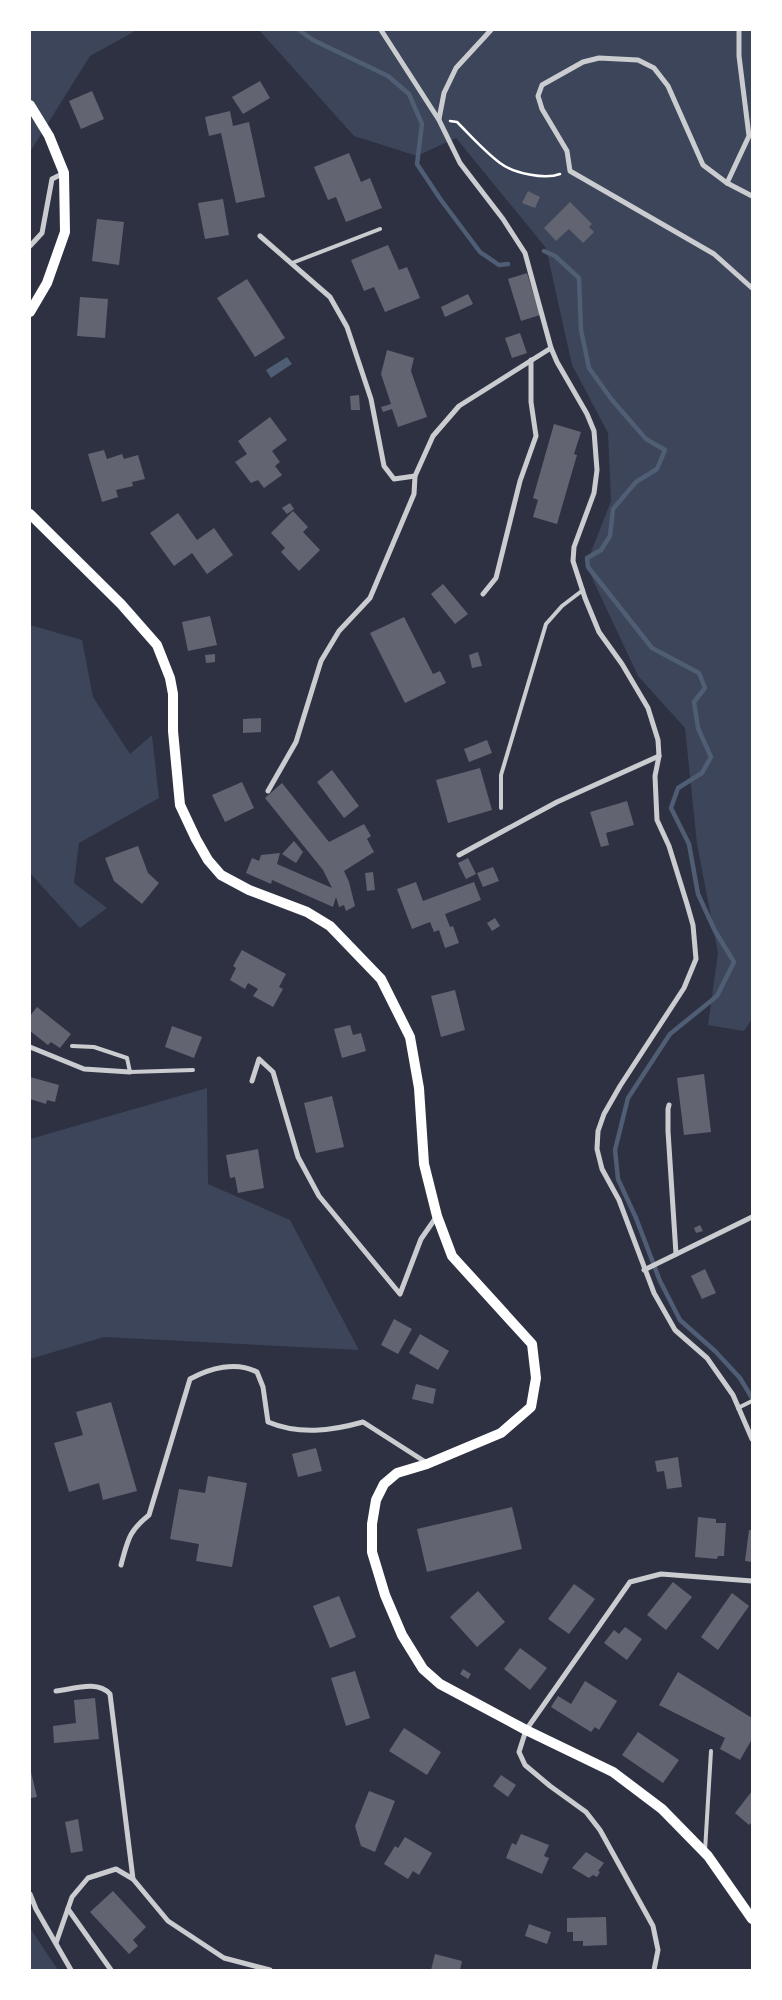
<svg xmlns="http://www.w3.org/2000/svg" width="782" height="2000" font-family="Commissioner,sans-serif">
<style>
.green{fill:#3c4559}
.water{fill:#4f5d75}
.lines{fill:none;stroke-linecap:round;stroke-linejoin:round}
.stream{stroke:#4f5d75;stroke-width:4.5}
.building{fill:#626471}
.path{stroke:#fff;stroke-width:2.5}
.service{stroke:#caccd0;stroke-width:4}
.minor{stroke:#caccd0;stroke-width:5}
.secondary{stroke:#fff;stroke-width:10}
</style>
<rect width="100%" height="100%" fill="#2d3142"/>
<g class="green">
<polygon points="30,30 137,30 90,56 30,152"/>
<polygon points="259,30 752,30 752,1019 744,1031 708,1025 718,953 697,844 685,728 638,676 586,565 611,501 608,433 572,365 546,248 456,138 417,156 354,136"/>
<polygon points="30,625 82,640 93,697 130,754 152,735 159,798 79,843 74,883 107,908 80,928 30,873"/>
<polygon points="207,1088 208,1184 290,1220 359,1350 104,1337 30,1359 30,1139"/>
<polygon points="30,1928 58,1970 30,1970"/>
</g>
<polygon class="water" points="287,357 292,364 271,378 266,370"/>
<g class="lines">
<g class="stream">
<polyline points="299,30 313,40 388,76 409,94 422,124 417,164 441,200 480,252 499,265 508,264"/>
<polyline points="544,251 555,256 579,278 581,330 589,368 612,400 646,439 665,450 657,469 636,482 613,509 610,536 601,550 587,558 588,567 652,648 699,673 705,688 694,702 698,728 711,757 702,773 678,788 671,808 689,844 698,894 715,931 734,962 717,996 670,1034 628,1098 615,1150 618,1179 636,1218 660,1281 680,1320 715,1351 740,1378 752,1398"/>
</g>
</g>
<g class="building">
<polygon points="260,81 270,98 243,114 232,97"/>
<polygon points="92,91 104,119 81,129 69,101"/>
<polygon points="230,111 233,126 249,122 265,197 236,203 221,133 209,136 205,117"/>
<polygon points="349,153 361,182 370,178 382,208 346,222 336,197 328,200 314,167"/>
<polygon points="528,191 540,197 535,208 522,203"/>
<polygon points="223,199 229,235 205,239 198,203"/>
<polygon points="570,202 592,224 589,227 594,232 583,243 569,229 556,241 544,228"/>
<polygon points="97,219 124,222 119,265 92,261"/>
<polygon points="388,245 399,270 407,267 420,298 385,312 374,287 364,291 351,260"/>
<polygon points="527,273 540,315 521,321 508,279"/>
<polygon points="247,279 285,338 255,357 217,298"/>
<polygon points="468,294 473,304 445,317 441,307"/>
<polygon points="80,297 108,299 105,338 77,336"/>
<polygon points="520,333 527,353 512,358 505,338"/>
<polygon points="387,350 414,358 411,371 427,417 398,427 392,409 383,412 381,407 391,404 381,374"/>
<polygon points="359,395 360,410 351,410 350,396"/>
<polygon points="270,417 287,440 272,451 280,462 275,466 282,475 264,488 258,480 251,483 235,462 247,454 238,441"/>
<polygon points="554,424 581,432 574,454 577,455 557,524 533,517 538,500 533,498"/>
<polygon points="104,450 107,459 122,454 124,459 138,455 145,479 132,482 133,486 116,490 118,497 102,502 88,454"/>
<polygon points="290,503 294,509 287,514 282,508"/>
<polygon points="293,511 308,527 303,532 320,550 299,571 281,552 285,548 271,533"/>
<polygon points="178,513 197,540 214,528 233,555 207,574 192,553 174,566 150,533"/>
<polygon points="443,584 468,614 455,624 431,594"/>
<polygon points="210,616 217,645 188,651 182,622"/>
<polygon points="404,617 433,674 440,671 446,683 405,703 370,633"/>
<polygon points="478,652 482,666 472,668 469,655"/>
<polygon points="215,654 215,662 206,663 205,655"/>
<polygon points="261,718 261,732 243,733 243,719"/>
<polygon points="487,740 492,753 469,762 464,749"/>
<polygon points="480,768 492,810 448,823 436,780"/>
<polygon points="332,770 359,806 344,818 317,782"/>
<polygon points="242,782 254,808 225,822 212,795"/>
<polygon points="282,783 329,842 364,824 371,836 367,839 374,852 344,871 349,882 355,906 346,911 344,905 339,907 336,897 333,907 272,880 271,884 246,873 252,858 259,861 261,855 280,853 277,864 332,888 323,870 265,798"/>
<polygon points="627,801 634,825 606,833 609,845 601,847 590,812"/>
<polygon points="294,841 303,852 296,863 282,854"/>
<polygon points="138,846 148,873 159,883 142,904 114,881 105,858"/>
<polygon points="468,858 476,874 466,879 458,863"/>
<polygon points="493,867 499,881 483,887 477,873"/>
<polygon points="373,872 375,890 367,891 365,873"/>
<polygon points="416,882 423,901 474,882 481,900 445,914 450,927 453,926 459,943 445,948 439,930 434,932 430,922 412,929 397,889"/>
<polygon points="495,918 500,926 492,931 487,923"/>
<polygon points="242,950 286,974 279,987 283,989 273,1007 253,996 258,989 248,983 245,989 230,980 236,968 233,966"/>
<polygon points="455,990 465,1030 441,1037 431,996"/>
<polygon points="37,1007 71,1034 60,1048 51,1042 48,1045 30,1031 30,1016"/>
<polygon points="350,1025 353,1035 361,1033 366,1051 342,1058 334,1029"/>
<polygon points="172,1026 202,1037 194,1058 165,1047"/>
<polygon points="704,1074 711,1132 684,1135 677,1078"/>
<polygon points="30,1077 59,1085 55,1102 47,1100 46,1104 30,1099"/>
<polygon points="332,1096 344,1147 316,1153 304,1103"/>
<polygon points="258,1149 264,1188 238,1193 235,1177 230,1178 226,1155"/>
<polygon points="700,1225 703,1231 696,1233 694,1228"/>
<polygon points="705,1269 716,1293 702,1299 691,1276"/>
<polygon points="394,1319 412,1329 398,1354 381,1345"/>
<polygon points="420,1334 449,1351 438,1370 409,1353"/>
<polygon points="416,1384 436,1389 433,1404 412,1399"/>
<polygon points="111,1402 137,1491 103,1500 99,1483 69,1492 54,1443 83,1435 76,1412"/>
<polygon points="316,1448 322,1471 298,1477 292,1454"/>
<polygon points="678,1457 682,1487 667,1489 664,1471 657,1472 655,1461"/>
<polygon points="208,1476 247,1483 232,1567 196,1561 199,1544 170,1539 179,1489 205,1493"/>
<polygon points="512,1507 522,1549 427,1572 417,1529"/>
<polygon points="698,1517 716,1519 716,1523 726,1523 724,1556 718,1556 717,1559 695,1557"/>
<polygon points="749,1530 752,1530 752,1562 745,1561"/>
<polygon points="673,1582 692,1597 666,1630 647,1615"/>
<polygon points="574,1584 595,1599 569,1634 548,1619"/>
<polygon points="478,1591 505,1622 477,1647 450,1617"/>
<polygon points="732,1593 749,1606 718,1650 701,1637"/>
<polygon points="339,1596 356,1637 330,1648 313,1606"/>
<polygon points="625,1627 642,1639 627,1660 604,1643 614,1630 619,1634"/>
<polygon points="520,1648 547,1668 530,1690 504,1669"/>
<polygon points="463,1669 471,1674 468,1679 460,1674"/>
<polygon points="355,1671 370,1718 346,1726 331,1678"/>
<polygon points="678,1672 752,1718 752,1739 740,1760 720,1749 725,1738 659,1705"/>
<polygon points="585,1681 617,1701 599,1730 595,1727 591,1732 551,1707 558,1696 571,1704"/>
<polygon points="95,1698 99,1739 54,1743 53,1726 76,1723 74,1700"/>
<polygon points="404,1728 441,1752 427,1775 389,1751"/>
<polygon points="638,1732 679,1760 663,1783 622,1755"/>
<polygon points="31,1772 37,1797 30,1798 30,1773"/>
<polygon points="501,1775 516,1785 508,1797 493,1786"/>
<polygon points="369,1791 395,1801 375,1852 361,1846 355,1826"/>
<polygon points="752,1791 752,1822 749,1825 735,1813"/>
<polygon points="78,1819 83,1851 71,1853 65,1822"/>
<polygon points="521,1834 549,1845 544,1856 549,1858 542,1874 506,1858 512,1843 516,1845"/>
<polygon points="405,1837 432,1853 419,1875 413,1871 408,1879 384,1864 395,1846 398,1848"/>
<polygon points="586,1852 604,1863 598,1871 600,1872 597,1877 593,1875 589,1878 572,1868"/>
<polygon points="113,1891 146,1927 133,1940 138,1946 129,1954 90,1912"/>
<polygon points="606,1917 607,1945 583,1946 583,1941 573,1941 573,1932 567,1932 567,1918"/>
<polygon points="529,1924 551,1932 547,1944 525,1936"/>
<polygon points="435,1954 462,1961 460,1970 431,1970"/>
</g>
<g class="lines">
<path class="path" d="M450 121 457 122C471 136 484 151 500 163 513 173 545 180 560 174"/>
<g class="service">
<polyline points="292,263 380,229"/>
<polyline points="501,808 501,775 546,624 562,606 583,590"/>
<polyline points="72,1046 94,1047 127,1058 130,1072 193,1070"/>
<polyline points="738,1408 752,1401"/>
<polyline points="705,1851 711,1751"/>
</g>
<g class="minor">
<polyline points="381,30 439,120 460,163 503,219 525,253 551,348 557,362 587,414 594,431 597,470 594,493 574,547 573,561 585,598 599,632 622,664 648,708 658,740 659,756 655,776 657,820 669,846 687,904 693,925 696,959 684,988 620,1086 604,1114 598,1131 597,1149 602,1169 619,1200 654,1293 675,1330 707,1358 733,1395 752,1439"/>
<polyline points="739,30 739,56 749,136 727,183 703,165 668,86 654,68 638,60 599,58 583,62 542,85 538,96 542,109 567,151 570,171 714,254 752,288"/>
<polyline points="439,119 444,93 456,68 491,30"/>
<polyline points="727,183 752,196"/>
<polyline points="260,236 330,297 347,327 371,399 384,466 394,479 415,476 433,436 459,406 551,348"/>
<polyline points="30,246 42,233 52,179 64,173"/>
<polyline points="483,594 496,578 520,481 536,436 531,402 531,360"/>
<polyline points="268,791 296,742 321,661 339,631 370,598 414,494 415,476"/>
<polyline points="459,855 557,802 659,756"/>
<polyline points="30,1047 84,1069 130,1072"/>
<polyline points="252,1081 259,1059 273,1072 298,1157 319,1196 400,1294 421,1239 437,1216"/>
<polyline points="669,1105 668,1109 668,1131 676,1254"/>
<polyline points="644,1270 752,1217"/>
<path d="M121 1565C128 1540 128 1532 149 1515L190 1379C210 1368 236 1361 257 1372L263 1387 268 1422C299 1435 331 1431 363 1422L427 1463"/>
<path d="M56 1691C74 1689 97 1680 110 1694L133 1879"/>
<polyline points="30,1894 36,1909 71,1970"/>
<polyline points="68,1909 111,1970"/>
<polyline points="56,1943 72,1897 88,1878 116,1869 133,1879 168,1921 224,1958 270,1970"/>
<polyline points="654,1970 658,1950 653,1926 600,1830 586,1812 550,1786 525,1765 519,1752 526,1730 630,1582 661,1574 752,1581"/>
</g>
<g class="secondary">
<polyline points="30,105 49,136 64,173 65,232 47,283 30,312"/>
<polyline points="30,514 121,604 157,645 170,678 173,694 173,731 180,805 196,839 208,860 221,875 249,890 307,912 330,926 381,979 410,1037 419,1088 424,1164 437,1216 452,1256 532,1344 536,1378 531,1407 501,1433 427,1464 397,1473 384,1484 376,1500 372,1524 372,1552 385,1595 402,1635 423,1669 440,1684 526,1730 613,1772 662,1809 708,1856 752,1919"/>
</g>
</g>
<rect width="782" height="2000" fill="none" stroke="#ffffff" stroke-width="62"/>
</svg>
